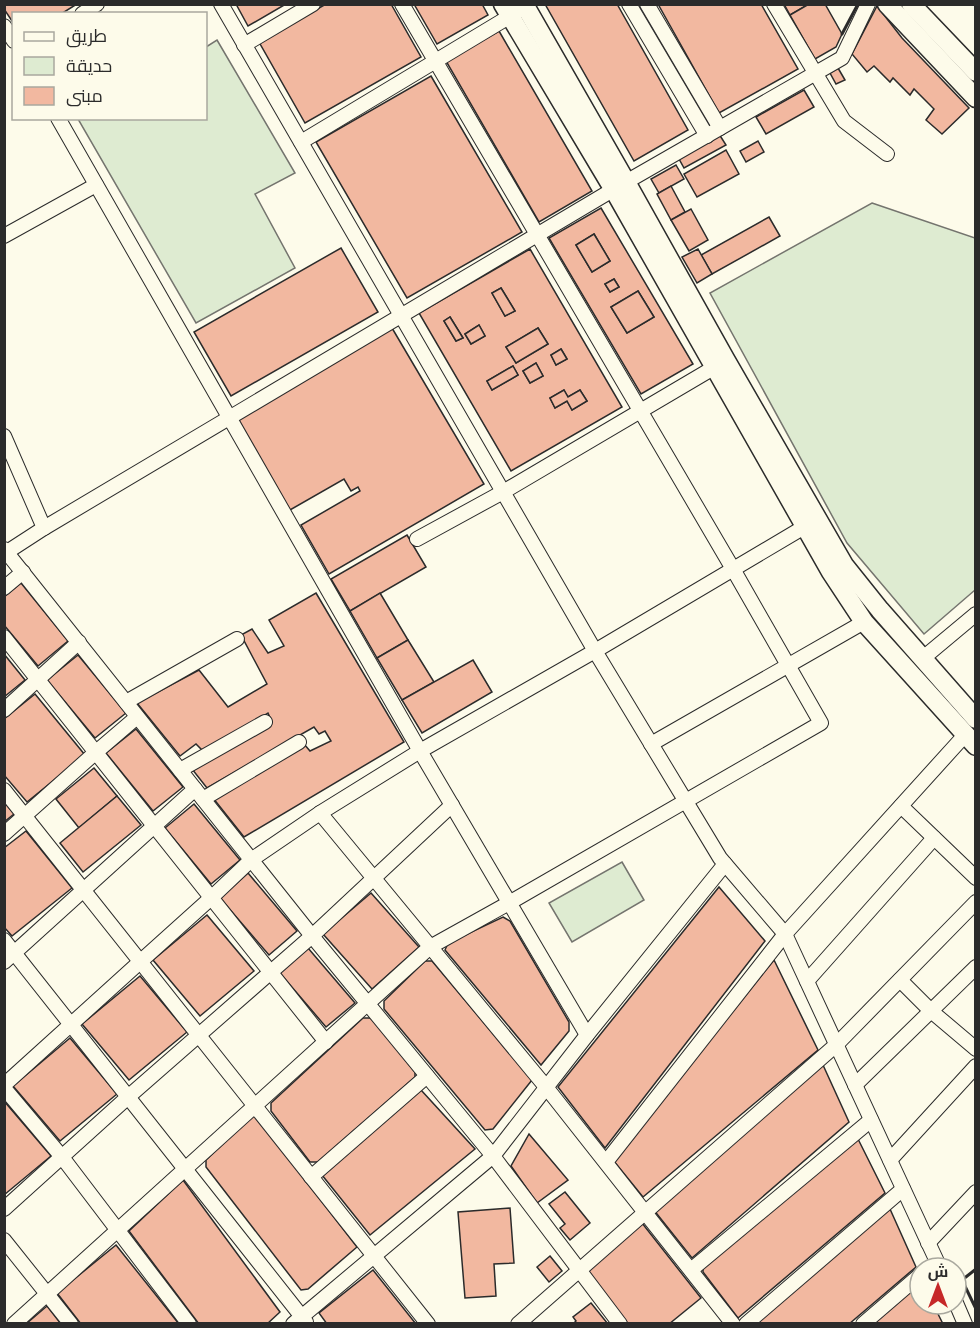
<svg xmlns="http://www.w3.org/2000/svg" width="980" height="1328" font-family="Spectral,Cairo,serif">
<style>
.green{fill:#deebd1;stroke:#74746e;stroke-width:1.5}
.building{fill:#f2b8a0;stroke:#2b2b2b;stroke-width:1.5;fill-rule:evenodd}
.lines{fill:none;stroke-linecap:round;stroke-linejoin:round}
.minor-casing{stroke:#2b2b2b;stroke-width:16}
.major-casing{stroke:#2b2b2b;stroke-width:21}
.minor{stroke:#fdfbea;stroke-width:14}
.major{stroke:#fdfbea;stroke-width:18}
.wall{stroke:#2b2b2b;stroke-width:3}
</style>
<rect width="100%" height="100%" fill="#fdfbea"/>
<g class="green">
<polygon points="217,40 295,173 255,194 295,268 196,323 78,119 206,118 206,47"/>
<polygon points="872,203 975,238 975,590 924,634 847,543 710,293"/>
<polygon points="622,862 644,900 572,942 549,903"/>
</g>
<g class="building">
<polygon points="4,4 77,4 61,14 14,14 14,24 4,9"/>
<polygon points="236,4 286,4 248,26"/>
<polygon points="326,4 391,4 421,57 305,123 259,42"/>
<polygon points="414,4 482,4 488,15 437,44"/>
<polygon points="545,4 617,4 688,130 634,161"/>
<polygon points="658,4 761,4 798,69 719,113"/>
<polygon points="784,4 809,4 790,15"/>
<polygon points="809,4 825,4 842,34 836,47 815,59 790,15"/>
<polygon points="877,6 902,38 969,108 942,134 926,120 934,109 914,89 910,95 893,78 890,82 874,66 867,72 852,54"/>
<polygon points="499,31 592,191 539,222 446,61"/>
<polygon points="838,68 845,80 836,84 830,73"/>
<polygon points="431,76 522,232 407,298 316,142"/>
<polygon points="804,90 814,107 766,134 756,117"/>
<polygon points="719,134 726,145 684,168 678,157"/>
<polygon points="758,141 764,152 746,162 740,151"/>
<polygon points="726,150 739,174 697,197 684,174"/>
<polygon points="676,165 684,179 659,193 651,179"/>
<polygon points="671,186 685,212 671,220 657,194"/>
<path d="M601 208 693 364 641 394 549 238ZM594 234 610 261 592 272 576 245ZM614 279 619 287 610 292 605 284ZM638 291 654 317 627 333 611 307Z"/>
<polygon points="691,209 708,240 689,251 671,220"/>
<polygon points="769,217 780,236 712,274 701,255"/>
<polygon points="594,234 610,261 592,272 576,245"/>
<polygon points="341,248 378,312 231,396 194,332"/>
<path d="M530 249 622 407 511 471 419 313ZM501 288 515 311 505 316 492 293ZM450 317 463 338 456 341 444 321ZM479 325 485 336 471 344 465 334ZM538 328 548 344 516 363 506 347ZM561 349 567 359 556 365 551 355ZM536 363 543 376 530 383 523 371ZM513 366 518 375 492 390 487 381ZM564 390 568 397 580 390 587 401 572 410 567 401 555 408 550 398Z"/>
<polygon points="698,249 712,274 697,283 682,257"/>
<polygon points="614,279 619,287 610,292 605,284"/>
<polygon points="501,288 515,311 505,316 492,293"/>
<polygon points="638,291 654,317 627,333 611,307"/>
<polygon points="450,317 463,338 456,341 444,321"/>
<polygon points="479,325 485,336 471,344 465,334"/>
<polygon points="392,328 484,484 329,574 301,525 360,491 358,487 351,491 344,479 290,510 237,418"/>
<polygon points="538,328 548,344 516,363 506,347"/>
<polygon points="561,349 567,359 556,365 551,355"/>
<polygon points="536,363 543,376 530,383 523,371"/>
<polygon points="513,366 518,375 492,390 487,381"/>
<polygon points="564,390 568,397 580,390 587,401 572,410 567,401 555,408 550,398"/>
<polygon points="407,535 426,567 350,611 331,579"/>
<polygon points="21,583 68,641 38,666 4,625 4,597"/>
<polygon points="316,593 404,742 244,837 213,798 304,744 310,751 331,741 325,731 319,734 314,727 207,788 192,769 272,722 268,713 204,752 196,744 180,756 137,703 199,670 228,707 267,684 241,635 252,629 268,653 284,646 269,620"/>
<polygon points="380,593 408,640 377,658 350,611"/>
<polygon points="408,640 434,682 402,700 377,658"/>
<polygon points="4,654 25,680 4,697"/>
<polygon points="78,655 126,713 95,738 47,680"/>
<polygon points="473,660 492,692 422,733 402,700"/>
<polygon points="35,694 85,755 27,802 4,775 4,719"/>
<polygon points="136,729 183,787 153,811 106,753"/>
<polygon points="94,768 117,796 79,828 56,799"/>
<polygon points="117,796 141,825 83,872 60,843"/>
<polygon points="4,802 14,814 4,822"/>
<polygon points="194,804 240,860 211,884 165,828"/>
<polygon points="26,831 72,888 12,936 4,927 4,848"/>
<polygon points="248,873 297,931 269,955 220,898"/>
<polygon points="719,887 765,941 605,1148 558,1087"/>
<polygon points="371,893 419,947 372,989 323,934"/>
<polygon points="207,915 254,971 200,1016 153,960"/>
<polygon points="503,917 510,921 569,1022 569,1031 541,1065 445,950 448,943"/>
<polygon points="308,948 355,1003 326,1027 279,972"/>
<polygon points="774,960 818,1050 643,1197 613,1160"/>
<polygon points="425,961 432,961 532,1080 493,1129 485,1130 384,1009 384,1001"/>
<polygon points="140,976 187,1032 129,1080 82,1024"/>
<polygon points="363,1018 372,1018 415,1072 415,1077 318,1162 310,1162 271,1111 271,1103"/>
<polygon points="70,1038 117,1094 60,1141 13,1086"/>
<polygon points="823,1065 849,1122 692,1258 653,1209"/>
<polygon points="421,1090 475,1149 370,1235 322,1175"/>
<polygon points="4,1101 51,1156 4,1195"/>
<polygon points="254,1114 357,1247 308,1289 301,1290 206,1167 206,1160"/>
<polygon points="529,1134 568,1180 537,1203 511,1166"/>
<polygon points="856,1135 885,1193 738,1318 703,1272 703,1266"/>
<polygon points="183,1180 280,1312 267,1324 199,1324 129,1231"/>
<polygon points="565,1192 590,1223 570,1240 560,1228 565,1224 549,1204"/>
<polygon points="510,1208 514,1263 494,1264 496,1296 465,1298 458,1212"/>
<polygon points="890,1209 916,1267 849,1324 752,1324"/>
<polygon points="642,1223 701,1298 669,1324 625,1324 582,1269"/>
<polygon points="116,1245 179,1324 81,1324 57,1293"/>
<polygon points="550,1256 562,1271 549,1282 537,1267"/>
<polygon points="373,1270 416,1324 327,1324 319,1313"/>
<polygon points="920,1281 920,1304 933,1304 943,1324 872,1324"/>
<polygon points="591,1303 608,1324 573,1324 576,1321 573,1317"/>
<polygon points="47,1306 61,1324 26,1324"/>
</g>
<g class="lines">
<defs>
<g id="minor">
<polyline points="221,4 595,651 720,858 785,934 940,1268"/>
<polyline points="629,4 707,136"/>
<polyline points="647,4 720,128"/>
<polyline points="774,4 844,121 887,154"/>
<polyline points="82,14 97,4"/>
<polyline points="4,26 14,41"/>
<polyline points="244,45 313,4"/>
<polyline points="58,118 420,751 587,1035"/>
<polyline points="301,142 517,12"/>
<polyline points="4,236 96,185"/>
<polyline points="4,436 44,528"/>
<polyline points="417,539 503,492 715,367"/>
<polyline points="4,549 312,936 493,1156 620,1324"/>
<polyline points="7,552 44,528 626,182 842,58 868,4"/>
<polyline points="4,588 23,572"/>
<polyline points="4,637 326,1042"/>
<polyline points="922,659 976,614"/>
<polyline points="126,702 237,639"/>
<polyline points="4,710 79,642"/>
<polyline points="651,744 864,622"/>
<polyline points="180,770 265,722"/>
<polyline points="4,790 428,1324"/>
<polyline points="203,799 299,742"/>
<polyline points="901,806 976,878"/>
<polyline points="320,813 546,1087 733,1324"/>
<polyline points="4,834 95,753 137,717"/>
<polyline points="4,940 306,1322"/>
<polyline points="4,962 195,789"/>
<polyline points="900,980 931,1011 976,1049"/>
<polyline points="807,981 934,838"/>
<polyline points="4,1085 141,961 211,898 251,860 320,813 420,751 595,651 811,523"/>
<polyline points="855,1085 976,967"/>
<polyline points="4,1088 62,1157 189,1324"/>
<polyline points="890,1160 976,1066"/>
<polyline points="606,1162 785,934 965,735"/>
<polyline points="311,1177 427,1076"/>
<polyline points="4,1209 128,1097 312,936 452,805"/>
<polyline points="4,1240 71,1324"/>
<polyline points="928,1243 976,1192"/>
<polyline points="691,1270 871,1120"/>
<polyline points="956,1303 965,1324"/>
<polyline points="14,1324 430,947 509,903 821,723 733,569 402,4"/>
<polyline points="293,1324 493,1156 587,1035 725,864"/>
<polyline points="518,1324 836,1045 976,902"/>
<polyline points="746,1324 903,1189"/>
<polyline points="863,1324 920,1275"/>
</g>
<g id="major">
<polyline points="503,4 614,190 831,572 864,622 976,746"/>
<polyline points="524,4 626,182 725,359 844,565 880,610 976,719"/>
<polyline points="887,4 976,98"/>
<polyline points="911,4 976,72"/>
</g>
</defs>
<use href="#minor" class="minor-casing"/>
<use href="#major" class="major-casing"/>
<use href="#minor" class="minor"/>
<use href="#major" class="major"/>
<g class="wall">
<polyline points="842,34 858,4"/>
<polyline points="976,1269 962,1280 976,1309"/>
</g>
</g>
<rect width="980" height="1328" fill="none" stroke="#2b2b2b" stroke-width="12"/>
<rect x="12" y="12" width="195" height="108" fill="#fdfbea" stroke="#a9a89e" stroke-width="1.5"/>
<rect x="24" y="32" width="30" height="9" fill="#fdfbea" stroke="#a9a89e" stroke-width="1.5"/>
<text x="66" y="42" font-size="18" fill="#2b2b2b">طريق</text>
<rect x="24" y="57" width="30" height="18" fill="#deebd1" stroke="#a9a89e" stroke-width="1.5"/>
<text x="66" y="72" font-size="18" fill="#2b2b2b">حديقة</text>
<rect x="24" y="87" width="30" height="18" fill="#f2b8a0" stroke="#a9a89e" stroke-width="1.5"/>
<text x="66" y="102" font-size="18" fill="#2b2b2b">مبنى</text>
<g transform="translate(938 1286)"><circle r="28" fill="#fdfbea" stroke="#a9a89e" stroke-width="1.5"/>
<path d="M0-4.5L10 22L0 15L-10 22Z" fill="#c62828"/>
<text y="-9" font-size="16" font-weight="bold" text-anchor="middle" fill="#2b2b2b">ش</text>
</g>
</svg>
